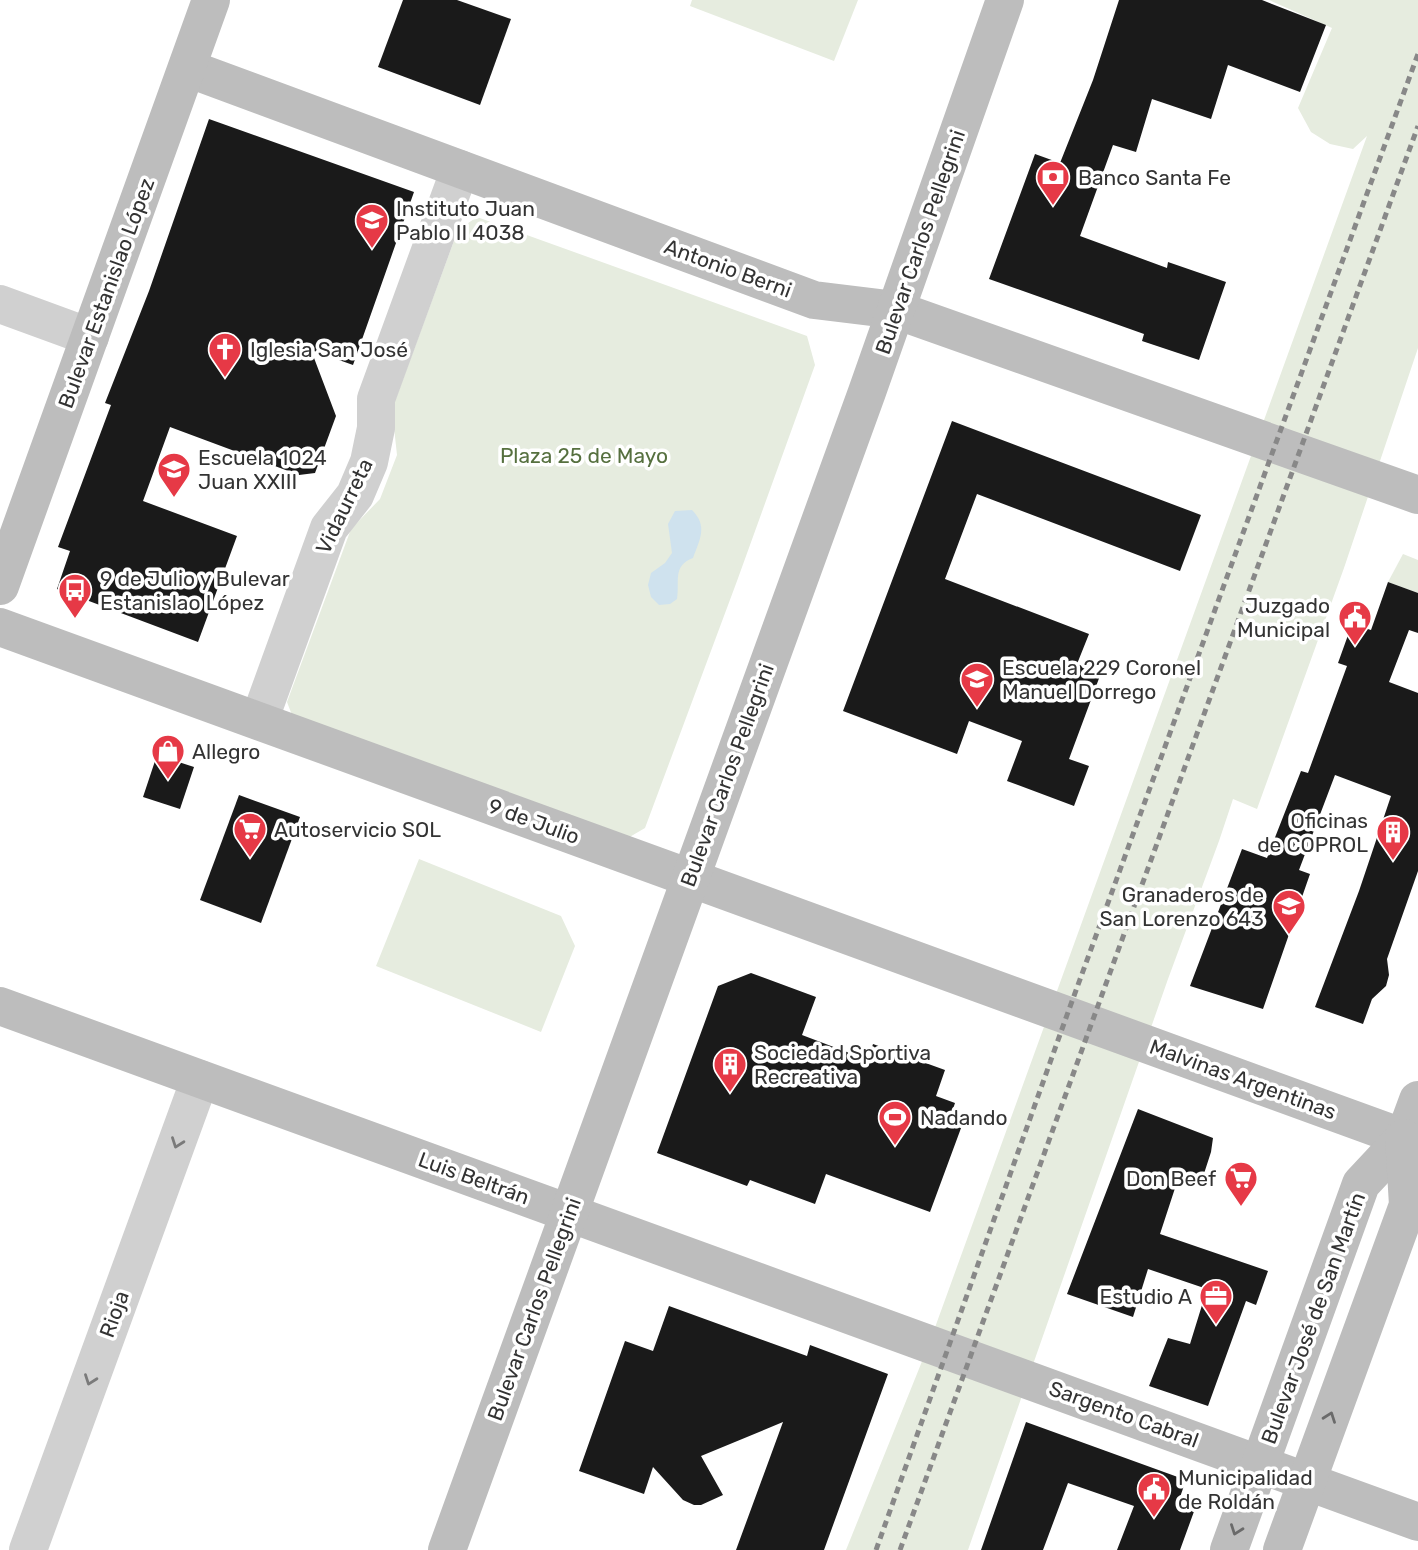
<svg xmlns="http://www.w3.org/2000/svg" width="1418" height="1550" font-family="Rubik,sans-serif">
<style>
.green{fill:#e6ecdf}
.water{fill:#cfe2ee}
.building{fill:#1a1a1a}
.lines{fill:none;stroke-linecap:round;stroke-linejoin:round}
.street{stroke:#d0d0d0;stroke-width:38}
.secondary{stroke:#bdbdbd;stroke-width:38}
.rail{stroke:#888;stroke-width:5;stroke-dasharray:7 5;stroke-linecap:butt}
.oneway{stroke:#7a7a7a}
.oneway2{stroke:#6a6a6a}
.labels{text-anchor:middle;dominant-baseline:central;stroke-width:7;stroke-linejoin:round;paint-order:stroke}
.poi-label{font-size:21px;fill:#333;stroke:#fff;text-anchor:start}
.street-label{font-size:21px;fill:#333;stroke:#fff}
.park-label{font-size:21px;fill:#56703f;stroke:#fff}
</style>
<rect width="100%" height="100%" fill="#fff"/>
<g class="green">
<polygon points="692,0 858,0 834,61 690,6"/>
<polygon points="1269,0 1418,0 1418,348 1344,568 1257,809 1233,799 1219,841 1168,979 968,1550 846,1550 929,1344 1367,136 1353,149 1330,144 1311,132 1298,108 1332,28"/>
<polygon points="477,217 807,336 815,365 737,581 645,828 621,842 295,723 287,702 351,529 380,499 397,455 392,409 458,230"/>
<polygon points="1403,554 1418,560 1418,593 1388,582"/>
<polygon points="419,859 561,916 575,946 541,1032 376,966"/>
</g>
<path class="water" d="M692 510C708 526 700 539 693 558 672 566 680 581 677 599L670 604 659 605 651 597 648 585 651 573 665 563 672 553 668 524 675 511Z"/>
<g class="building">
<polygon points="403,0 457,0 511,19 480,105 378,67"/>
<polygon points="1119,0 1262,0 1326,25 1300,92 1228,65 1211,119 1152,99 1136,152 1113,145 1080,236 1167,268 1168,262 1226,282 1199,360 1142,341 1144,334 989,279 1035,154 1060,163 1093,80"/>
<polygon points="209,119 414,192 353,365 311,350 336,416 315,473 299,475 170,427 143,501 237,536 198,642 57,589 70,551 58,547 111,405 105,403 149,291"/>
<polygon points="952,421 1201,515 1180,571 977,494 945,579 1089,634 1077,664 1101,673 1069,759 1089,766 1074,806 1007,781 1022,741 969,721 957,754 843,711"/>
<polygon points="1388,582 1418,593 1418,633 1409,630 1389,682 1418,693 1418,871 1387,959 1389,975 1386,986 1372,999 1363,1024 1315,1007 1359,891 1391,796 1335,775 1299,870 1310,874 1263,1009 1190,986 1242,849 1267,858 1301,771 1308,773 1347,666 1338,663 1352,624 1371,630"/>
<polygon points="157,755 194,767 180,809 143,797"/>
<polygon points="239,795 300,817 261,923 200,900"/>
<polygon points="751,973 816,997 802,1035 868,1060 873,1044 945,1070 936,1096 955,1103 951,1115 964,1120 930,1212 826,1174 815,1204 750,1180 747,1186 657,1153 718,986"/>
<polygon points="1138,1109 1213,1138 1211,1152 1200,1186 1178,1179 1160,1234 1268,1271 1256,1305 1246,1301 1208,1406 1149,1386 1168,1338 1190,1344 1207,1289 1148,1269 1133,1317 1067,1294"/>
<polygon points="669,1306 807,1356 810,1345 888,1374 824,1550 736,1550 783,1422 701,1456 723,1495 701,1505 694,1505 683,1500 653,1467 644,1494 579,1471 625,1341 653,1351"/>
<polygon points="1026,1422 1186,1480 1179,1500 1196,1506 1180,1550 1117,1550 1134,1506 1068,1483 1043,1550 981,1550"/>
</g>
<g class="lines">
<g class="street">
<polyline points="0,304 90,337"/>
<polyline points="259,721 329,528 355,495 369,462 376,428 376,399 460,169"/>
<polyline points="28,1550 200,1079"/>
</g>
<g class="secondary">
<polyline points="187,68 814,300 896,310 1418,495"/>
<polyline points="0,586 211,0"/>
<polyline points="0,627 1418,1143"/>
<polyline points="0,1006 1418,1522"/>
<polyline points="447,1550 867,392 1005,0"/>
<polyline points="1229,1550 1361,1184 1404,1138 1418,1100"/>
<polyline points="1282,1550 1408,1205 1404,1138"/>
</g>
<g class="rail">
<polyline points="876,1550 1067,1015 1418,54"/>
<polyline points="900,1550 1418,126"/>
</g>
</g>
<defs><path id="oneway-chevron" d="M-2-3.5L2.5 0L-2 3.5" fill="none" stroke-width="1.6" stroke-linecap="round" stroke-linejoin="round" transform="scale(1.75)"/></defs>
<g class="oneway">
<use href="#oneway-chevron" transform="translate(177 1143) rotate(110)"/>
<use href="#oneway-chevron" transform="translate(90 1380) rotate(110)"/>
</g>
<g class="oneway2">
<use href="#oneway-chevron" transform="translate(1330 1417) rotate(-70)"/>
<use href="#oneway-chevron" transform="translate(1236 1530) rotate(110)"/>
</g>
<defs>
<symbol id="bank-pin" viewBox="-11 -11 22 30"><path d="M0 17L-7.5 6A9.5 9.5 0 1 1 7.5 6Z" fill="#e63946" stroke="#fff"/><path d="M-6-4H6V4H-6ZM0-2.3a2.3 2.3 0 1 0 0 4.6a2.3 2.3 0 1 0 0-4.6Z" fill="#fff"/></symbol>
<symbol id="university-pin" viewBox="-11 -11 22 30"><path d="M0 17L-7.5 6A9.5 9.5 0 1 1 7.5 6Z" fill="#e63946" stroke="#fff"/><path d="M0-5L7-2L0 1L-7-2ZM-4 1L0 2.5L4 1V4Q0 6-4 4Z" fill="#fff"/></symbol>
<symbol id="church-pin" viewBox="-11 -11 22 30"><path d="M0 17L-7.5 6A9.5 9.5 0 1 1 7.5 6Z" fill="#e63946" stroke="#fff"/><path d="M-1.2-6h2.4v3.5h3.3v2.4h-3.3V6h-2.4V-.1h-3.3v-2.4h3.3Z" fill="#fff"/></symbol>
<symbol id="school-pin" viewBox="-11 -11 22 30"><path d="M0 17L-7.5 6A9.5 9.5 0 1 1 7.5 6Z" fill="#e63946" stroke="#fff"/><path d="M0-5L7-2L0 1L-7-2ZM-4 1L0 2.5L4 1V4Q0 6-4 4Z" fill="#fff"/></symbol>
<symbol id="bus-pin" viewBox="-11 -11 22 30"><path d="M0 17L-7.5 6A9.5 9.5 0 1 1 7.5 6Z" fill="#e63946" stroke="#fff"/><path d="M-5-6H5V4H4V6H2V4H-2V6H-4V4H-5ZM-3.5-4V0h7V-4ZM-3.5 1.2v1.5H-2V1.2ZM2 1.2v1.5H3.5V1.2Z" fill="#fff"/></symbol>
<symbol id="civic-pin" viewBox="-11 -11 22 30"><path d="M0 17L-7.5 6A9.5 9.5 0 1 1 7.5 6Z" fill="#e63946" stroke="#fff"/><path d="M-.6-6.5H3V-4.5H.6V-3L4-1V1h2V6H-6V1h2V-1L-.6-3ZM-1.2 2.5V6h2.4V2.5Z" fill="#fff"/></symbol>
<symbol id="shop-pin" viewBox="-11 -11 22 30"><path d="M0 17L-7.5 6A9.5 9.5 0 1 1 7.5 6Z" fill="#e63946" stroke="#fff"/><path d="M-5-2.5h2.3a2.7 3.5 0 0 1 5.4 0H5L5.5 6h-11ZM-1.5-2.5h3a1.5 2.3 0 0 0-3 0Z" fill="#fff"/></symbol>
<symbol id="supermarket-pin" viewBox="-11 -11 22 30"><path d="M0 17L-7.5 6A9.5 9.5 0 1 1 7.5 6Z" fill="#e63946" stroke="#fff"/><path d="M-6-5.5h2.5l.6 2H6L4.5 2H-2.5L-4.4-4H-6ZM-1.5 3.2a1.3 1.3 0 1 0 .1 0ZM3 3.2a1.3 1.3 0 1 0 .1 0Z" fill="#fff"/></symbol>
<symbol id="building-pin" viewBox="-11 -11 22 30"><path d="M0 17L-7.5 6A9.5 9.5 0 1 1 7.5 6Z" fill="#e63946" stroke="#fff"/><path d="M-4-6H4V6H1V3H-1V6H-4ZM-2.5-4.3h1.7v1.8h-1.7ZM.8-4.3h1.7v1.8H.8ZM-2.5-1h1.7V.8h-1.7ZM.8-1h1.7V.8H.8Z" fill="#fff"/></symbol>
<symbol id="stadium-pin" viewBox="-11 -11 22 30"><path d="M0 17L-7.5 6A9.5 9.5 0 1 1 7.5 6Z" fill="#e63946" stroke="#fff"/><path d="M0-5a6.5 5 0 1 0 0 10a6.5 5 0 1 0 0-10ZM-3.5-1.8h7v3.6h-7Z" fill="#fff"/></symbol>
<symbol id="office-pin" viewBox="-11 -11 22 30"><path d="M0 17L-7.5 6A9.5 9.5 0 1 1 7.5 6Z" fill="#e63946" stroke="#fff"/><path d="M-6-3h4V-5.5h4V-3h4V5H-6ZM-1-4.5V-3h2v-1.5ZM-6 0V1H6V0Z" fill="#fff"/></symbol>
</defs>
<g fill-rule="evenodd">
<use href="#bank-pin" x="1034" y="158" width="38" height="52"/>
<use href="#university-pin" x="353" y="201" width="38" height="52"/>
<use href="#church-pin" x="206" y="330" width="38" height="52"/>
<use href="#school-pin" x="155" y="450" width="38" height="52"/>
<use href="#bus-pin" x="56" y="571" width="38" height="52"/>
<use href="#civic-pin" x="1336" y="598" width="38" height="52"/>
<use href="#school-pin" x="958" y="660" width="38" height="52"/>
<use href="#shop-pin" x="149" y="732" width="38" height="52"/>
<use href="#supermarket-pin" x="231" y="810" width="38" height="52"/>
<use href="#building-pin" x="1374" y="813" width="38" height="52"/>
<use href="#school-pin" x="1270" y="887" width="38" height="52"/>
<use href="#building-pin" x="711" y="1045" width="38" height="52"/>
<use href="#stadium-pin" x="876" y="1098" width="38" height="52"/>
<use href="#supermarket-pin" x="1222" y="1159" width="38" height="52"/>
<use href="#office-pin" x="1197" y="1277" width="38" height="52"/>
<use href="#civic-pin" x="1135" y="1470" width="38" height="52"/>
</g>
<g class="labels">
<g class="poi-label">
<text x="1078" y="177">Banco Santa Fe</text>
<text x="396" y="208">Instituto Juan<tspan x="396" dy="24">Pablo II 4038</tspan></text>
<text x="250" y="349">Iglesia San José</text>
<text x="198" y="457">Escuela 1024<tspan x="198" dy="24">Juan XXIII</tspan></text>
<text x="100" y="578">9 de Julio y Bulevar<tspan x="100" dy="24">Estanislao López</tspan></text>
<text x="1330" y="605" text-anchor="end">Juzgado<tspan x="1330" dy="24">Municipal</tspan></text>
<text x="1002" y="667">Escuela 229 Coronel<tspan x="1002" dy="24">Manuel Dorrego</tspan></text>
<text x="192" y="751">Allegro</text>
<text x="1368" y="820" text-anchor="end">Oficinas<tspan x="1368" dy="24">de COPROL</tspan></text>
<text x="274" y="829">Autoservicio SOL</text>
<text x="1264" y="894" text-anchor="end">Granaderos de<tspan x="1264" dy="24">San Lorenzo 643</tspan></text>
<text x="754" y="1052">Sociedad Sportiva<tspan x="754" dy="24">Recreativa</tspan></text>
<text x="920" y="1117">Nadando</text>
<text x="1216" y="1178" text-anchor="end">Don Beef</text>
<text x="1192" y="1296" text-anchor="end">Estudio A</text>
<text x="1178" y="1477">Municipalidad<tspan x="1178" dy="24">de Roldán</tspan></text>
</g>
<g class="street-label">
<text transform="translate(920 242) rotate(-71)">Bulevar Carlos Pellegrini</text>
<text transform="translate(728 268) rotate(20)">Antonio Berni</text>
<text transform="translate(106 293) rotate(-70)">Bulevar Estanislao López</text>
<text transform="translate(344 506) rotate(-64)">Vidaurreta</text>
<text transform="translate(727 775) rotate(-70)">Bulevar Carlos Pellegrini</text>
<text transform="translate(534 821) rotate(20)">9 de Julio</text>
<text transform="translate(1243 1079) rotate(20)">Malvinas Argentinas</text>
<text transform="translate(474 1178) rotate(20)">Luis Beltrán</text>
<text transform="translate(534 1309) rotate(-70)">Bulevar Carlos Pellegrini</text>
<text transform="translate(114 1314) rotate(-70)">Rioja</text>
<text transform="translate(1313 1318) rotate(-70)">Bulevar José de San Martín</text>
<text transform="translate(1124 1414) rotate(20)">Sargento Cabral</text>
</g>
<g class="park-label">
<text x="584" y="455">Plaza 25 de Mayo</text>
</g>
</g>
</svg>
